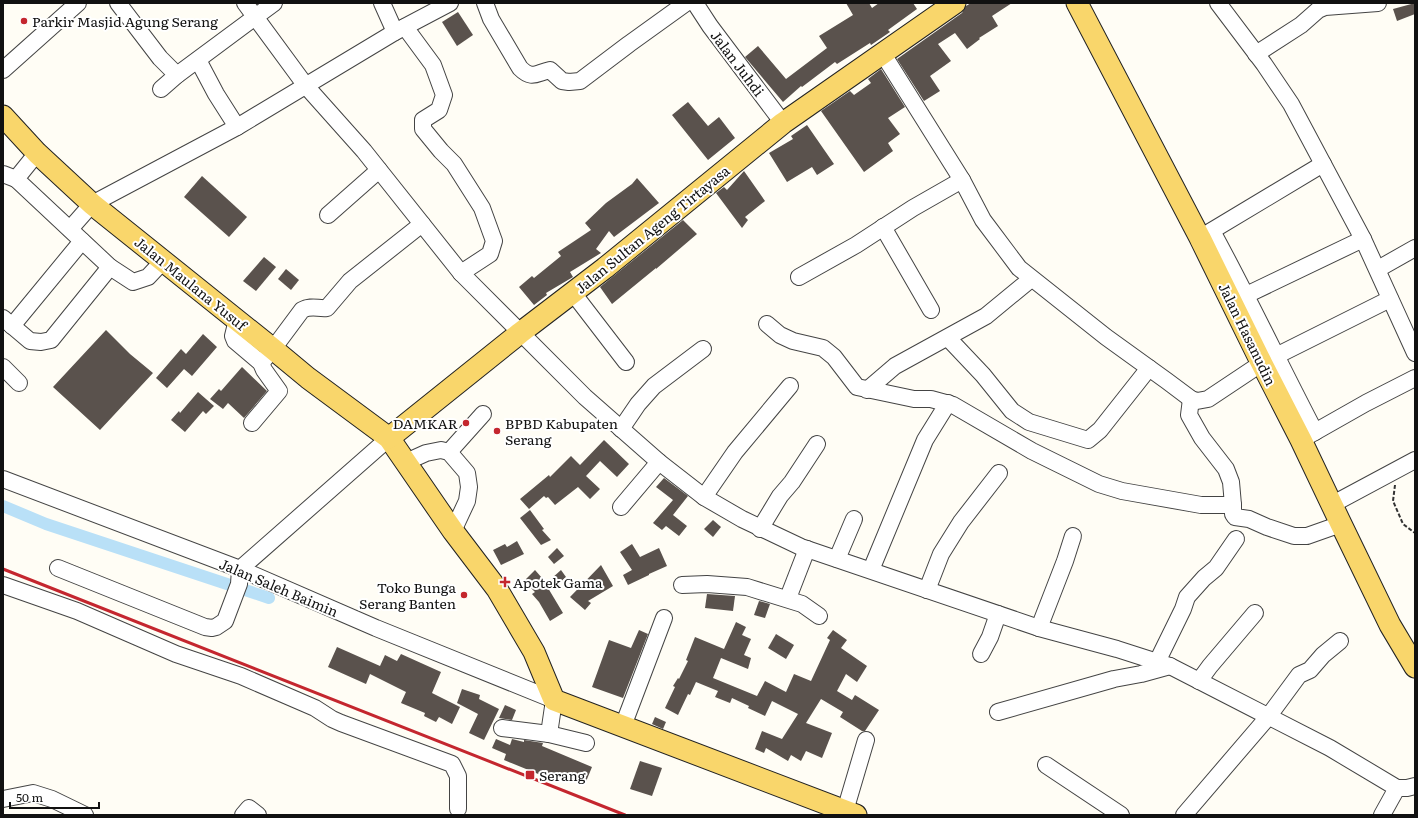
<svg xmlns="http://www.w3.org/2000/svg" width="1418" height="818" font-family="Literata,serif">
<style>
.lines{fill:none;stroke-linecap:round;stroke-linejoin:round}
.canal{stroke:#b9e0f7;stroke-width:12}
.building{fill:#5a524d}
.minor-casing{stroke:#444;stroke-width:18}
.major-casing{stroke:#222;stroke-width:23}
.path{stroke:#333;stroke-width:2;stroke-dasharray:4 2;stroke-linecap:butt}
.minor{stroke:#fff;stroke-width:16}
.major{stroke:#f9d66b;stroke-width:21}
.rail{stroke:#c4262e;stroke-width:3}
.poi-dot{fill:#c4262e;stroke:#fff;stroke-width:1.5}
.labels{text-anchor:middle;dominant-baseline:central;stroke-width:4;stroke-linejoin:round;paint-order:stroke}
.poi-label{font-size:14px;fill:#111;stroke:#fff;text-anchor:start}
.street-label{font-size:14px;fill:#111;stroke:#fff}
</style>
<rect width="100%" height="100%" fill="#fffdf5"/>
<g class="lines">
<polyline class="canal" points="3,506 46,524 269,598"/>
</g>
<g class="building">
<polygon points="846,3 869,3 872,8 879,3 913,3 917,9 888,30 890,32 871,45 870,43 837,64 835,62 802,87 801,86 783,102 745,57 758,46 786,79 827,48 819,36 853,15"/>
<polygon points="971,3 1012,3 992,16 998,26 979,38 980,39 967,49 955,33 938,44 951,61 930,76 940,91 924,101 897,59 962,13 966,6"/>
<polygon points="1415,3 1415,14 1397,21 1393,9"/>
<polygon points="458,12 473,35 457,46 442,22"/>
<polygon points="881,69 905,107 888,118 900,134 888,143 893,151 864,172 821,111 850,91 854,95 871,83 868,79"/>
<polygon points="688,102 708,126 719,117 735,138 708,160 672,115"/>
<polygon points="807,125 834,164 817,175 812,167 787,182 769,153 793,139 791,136"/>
<polygon points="744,171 765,201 745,217 748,220 742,228 716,193 724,187 727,190"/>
<polygon points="202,176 247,217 229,237 184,197"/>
<polygon points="637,178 659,203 614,237 609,231 596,249 601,253 570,272 573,277 546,293 547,295 534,305 519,287 532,276 534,278 561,256 558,252 591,230 585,223 606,203 632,184"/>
<polygon points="683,220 697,234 656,269 656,268 612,304 600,287"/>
<polygon points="264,257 276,267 256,291 243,281"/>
<polygon points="286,269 299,280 291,290 278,279"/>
<polygon points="106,330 130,354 153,373 100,430 53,387"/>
<polygon points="203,334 217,347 192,376 184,369 167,388 156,378 181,349 186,354"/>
<polygon points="242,367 267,391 244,418 228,403 223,409 210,399 219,389 221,391"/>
<polygon points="198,392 214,406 206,414 203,411 185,432 171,420 179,411 180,413"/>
<polygon points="604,440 629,464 617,477 600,461 586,476 600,489 590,499 578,487 555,505 548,497 546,498 544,496 529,509 520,499 549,475 550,477 571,456 580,465"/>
<polygon points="664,478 688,496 673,515 687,526 679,536 666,526 662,530 653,523 673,500 656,487"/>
<polygon points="530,510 544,529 542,530 551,540 541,545 520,518"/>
<polygon points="713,520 721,527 713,537 704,529"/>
<polygon points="517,541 524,554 501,565 493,550 505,544 507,547"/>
<polygon points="632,544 640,557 659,548 667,566 649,574 649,575 628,585 623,575 632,570 620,552"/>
<polygon points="557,548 564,556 554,564 548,557"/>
<polygon points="601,565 613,586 588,601 591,603 585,610 570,597"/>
<polygon points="535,570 542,578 563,613 550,621 539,602 532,594 535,592 524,581"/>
<polygon points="561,570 566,577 557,585 551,579"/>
<polygon points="707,594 735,596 733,611 705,608"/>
<polygon points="759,601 770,604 765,618 754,615"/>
<polygon points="736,622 746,627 742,635 751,639 744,655 751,658 748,669 721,658 713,678 757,696 765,681 786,692 794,674 811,681 830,640 827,638 833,630 847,640 841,648 867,666 857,682 846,674 837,691 852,700 855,695 879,710 865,731 862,731 840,717 843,712 821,699 806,723 832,733 822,758 806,751 801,761 791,755 788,761 766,748 764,753 755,749 762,731 782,739 798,714 772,701 765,716 748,708 749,706 732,698 730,703 715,697 718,691 696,682 690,695 688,694 678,715 665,708 675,687 673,686 678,678 679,679 688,661 686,660 695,637 724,649"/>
<polygon points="639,630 648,634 623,698 592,687 609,640 631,648"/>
<polygon points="776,634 794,645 786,659 768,648"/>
<polygon points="337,647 380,666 385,655 397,661 401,654 441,672 432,693 460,707 452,724 439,717 436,722 424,716 425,713 401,703 406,692 370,674 366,684 328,667"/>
<polygon points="462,689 480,695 479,699 499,709 484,740 469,733 478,714 457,703"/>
<polygon points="505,705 516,710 512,720 499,718"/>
<polygon points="655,717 666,722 663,729 652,724"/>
<polygon points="496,739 510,745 512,739 524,742 524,740 543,743 542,746 592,767 585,784 556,773 553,780 504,760 506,754 492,748"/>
<polygon points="640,761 662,768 652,796 630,789"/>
</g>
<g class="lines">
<defs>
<g id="minor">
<polyline points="118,3 160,58 177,75"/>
<polyline points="245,3 306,86 364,151 461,273 585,397 659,462 704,497 742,519 801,547 1039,628 1117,649 1170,666 1330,748 1397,788 1407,788 1415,786"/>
<polyline points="382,3 395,32"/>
<path d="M485 3 491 19 520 68C532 80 536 73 550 70L562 81 569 82 580 81 629 44 686 3"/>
<polyline points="695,3 710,26 783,123"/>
<polyline points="1218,3 1264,64 1291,104 1363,239 1415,353"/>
<polyline points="405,27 433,65 444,95 439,110 423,120 423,129 441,151 454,164 482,208 494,241 490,254 461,273"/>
<polyline points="883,54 962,180 983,220 1019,268 1106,337 1167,381 1191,399 1197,401 1208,399 1262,363 1390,299"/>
<polyline points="1256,54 1301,25 1318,10 1325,7 1378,3"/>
<polyline points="198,60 216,94 237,127"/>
<polyline points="3,70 78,3"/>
<polyline points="161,89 177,75 274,3"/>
<polyline points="37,153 16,179 110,267 133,282 148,277 163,261"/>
<polyline points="3,174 16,179"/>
<polyline points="328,215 379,170"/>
<polyline points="883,227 931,310"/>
<polyline points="70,229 92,204 237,127 395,32 450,3"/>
<path d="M1212 231C1248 297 1280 365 1315 432"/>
<polyline points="1203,236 1323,164"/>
<polyline points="1378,269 1415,248"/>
<polyline points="799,277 856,245 913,208 962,180"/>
<polyline points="573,293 626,362"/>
<polyline points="1238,299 1363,239"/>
<polyline points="3,318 30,341 41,342 51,340 110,267"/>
<polyline points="237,320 233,336 235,341 261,363 264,370 279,391 252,423"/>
<polyline points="767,324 780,335 793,341 823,348 834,357 857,387 914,399 931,399 953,405 1032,451 1099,484 1122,491 1201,505 1233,505 1233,514 1235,517 1249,519 1267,527 1294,536 1307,536 1341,524"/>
<polyline points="12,326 82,241"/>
<polyline points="948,338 983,375 1012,411 1029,422 1088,440 1100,430 1149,368"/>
<path d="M261 363 273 349 302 310C311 305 318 309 327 308L350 281 422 224"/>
<polyline points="3,367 19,383"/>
<polyline points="867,390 895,366 986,316 1031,279"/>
<polyline points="1191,399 1189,415 1202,438 1226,469 1231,482 1233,505"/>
<polyline points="621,429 638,404 654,386 703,349"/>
<polyline points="1306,437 1366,403 1415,378"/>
<polyline points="449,452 483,414"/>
<polyline points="406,462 426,453 441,450 449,452 467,473 469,487 467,501 453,531"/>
<polyline points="3,479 240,569 376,628 554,700 549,734 586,743"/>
<polyline points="704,497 735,452 790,386"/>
<polyline points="1331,505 1415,460"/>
<polyline points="621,507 659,462"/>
<polyline points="760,529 780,496 792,482 817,444"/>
<polyline points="837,559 854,519"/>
<polyline points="58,568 205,627 212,628 216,627 225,621 239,584 240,569 389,438"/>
<polyline points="871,570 925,440 948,403"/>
<polyline points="3,585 77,611 176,654 241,676 315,708 332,719 341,723 452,764 458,776 458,809"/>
<polyline points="682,585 707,584 747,587 802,604 819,616"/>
<polyline points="927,590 941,554 961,522 999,473"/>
<polyline points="788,598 807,549"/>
<polyline points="1039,628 1065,561 1073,536"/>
<polyline points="981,654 990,637 998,614"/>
<polyline points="1157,662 1183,609 1187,597 1204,578 1216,568 1236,539"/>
<polyline points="1199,681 1210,666 1255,613"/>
<polyline points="998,712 1114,679 1141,674 1170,666"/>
<polyline points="623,726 664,618"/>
<polyline points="502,728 549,734"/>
<polyline points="1046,765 1121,815"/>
<polyline points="3,799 33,793 52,799 85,815"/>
<polyline points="845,811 866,740"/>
<polyline points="243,815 249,808 258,815"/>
<polyline points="1184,815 1268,717 1299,675 1310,670 1323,655 1340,641"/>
<polyline points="1382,815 1397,788"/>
</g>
<g id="major">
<polyline points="1077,3 1200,238 1258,356 1301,440 1341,524 1390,625 1415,667"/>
<polyline points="3,116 37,153 92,204 273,349 308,378 389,438 453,531 497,589 534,652 554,700 856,815"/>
<polyline points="389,438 520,333 605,268 783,123 955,3"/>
</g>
</defs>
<use href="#minor" class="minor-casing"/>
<use href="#major" class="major-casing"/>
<polyline class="path" points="1395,485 1393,501 1403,524 1415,533"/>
<use href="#minor" class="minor"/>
<use href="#major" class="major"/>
<polyline class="rail" points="3,569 625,815"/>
</g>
<g class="poi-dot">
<circle cx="24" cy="21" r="4"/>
<circle cx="466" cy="423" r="4"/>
<circle cx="497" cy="431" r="4"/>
<path d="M503 576h4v4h4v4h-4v4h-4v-4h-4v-4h4z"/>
<circle cx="464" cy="595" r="4"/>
<rect x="525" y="770" width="10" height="10" rx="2"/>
</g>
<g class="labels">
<g class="poi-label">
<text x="32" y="21">Parkir Masjid Agung Serang</text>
<text x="458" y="423" text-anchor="end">DAMKAR</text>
<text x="505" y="423">BPBD Kabupaten<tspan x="505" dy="16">Serang</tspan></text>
<text x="513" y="582">Apotek Gama</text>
<text x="456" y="587" text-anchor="end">Toko Bunga<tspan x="456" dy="16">Serang Banten</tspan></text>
<text x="539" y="775">Serang</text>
</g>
<g class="street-label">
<text transform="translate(738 63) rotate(53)">Jalan Juhdi</text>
<text transform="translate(652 229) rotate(-39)">Jalan Sultan Ageng Tirtayasa</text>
<text transform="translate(191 283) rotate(39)">Jalan Maulana Yusuf</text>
<text transform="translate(1248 334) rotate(64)">Jalan Hasanudin</text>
<text transform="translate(279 587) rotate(23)">Jalan Saleh Baimin</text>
</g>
</g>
<rect width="1418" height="818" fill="none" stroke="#111111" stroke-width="8"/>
<path d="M10 802v6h89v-6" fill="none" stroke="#111111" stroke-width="2"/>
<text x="16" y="802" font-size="12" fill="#111111" stroke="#ffffff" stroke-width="3" paint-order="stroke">50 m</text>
</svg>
